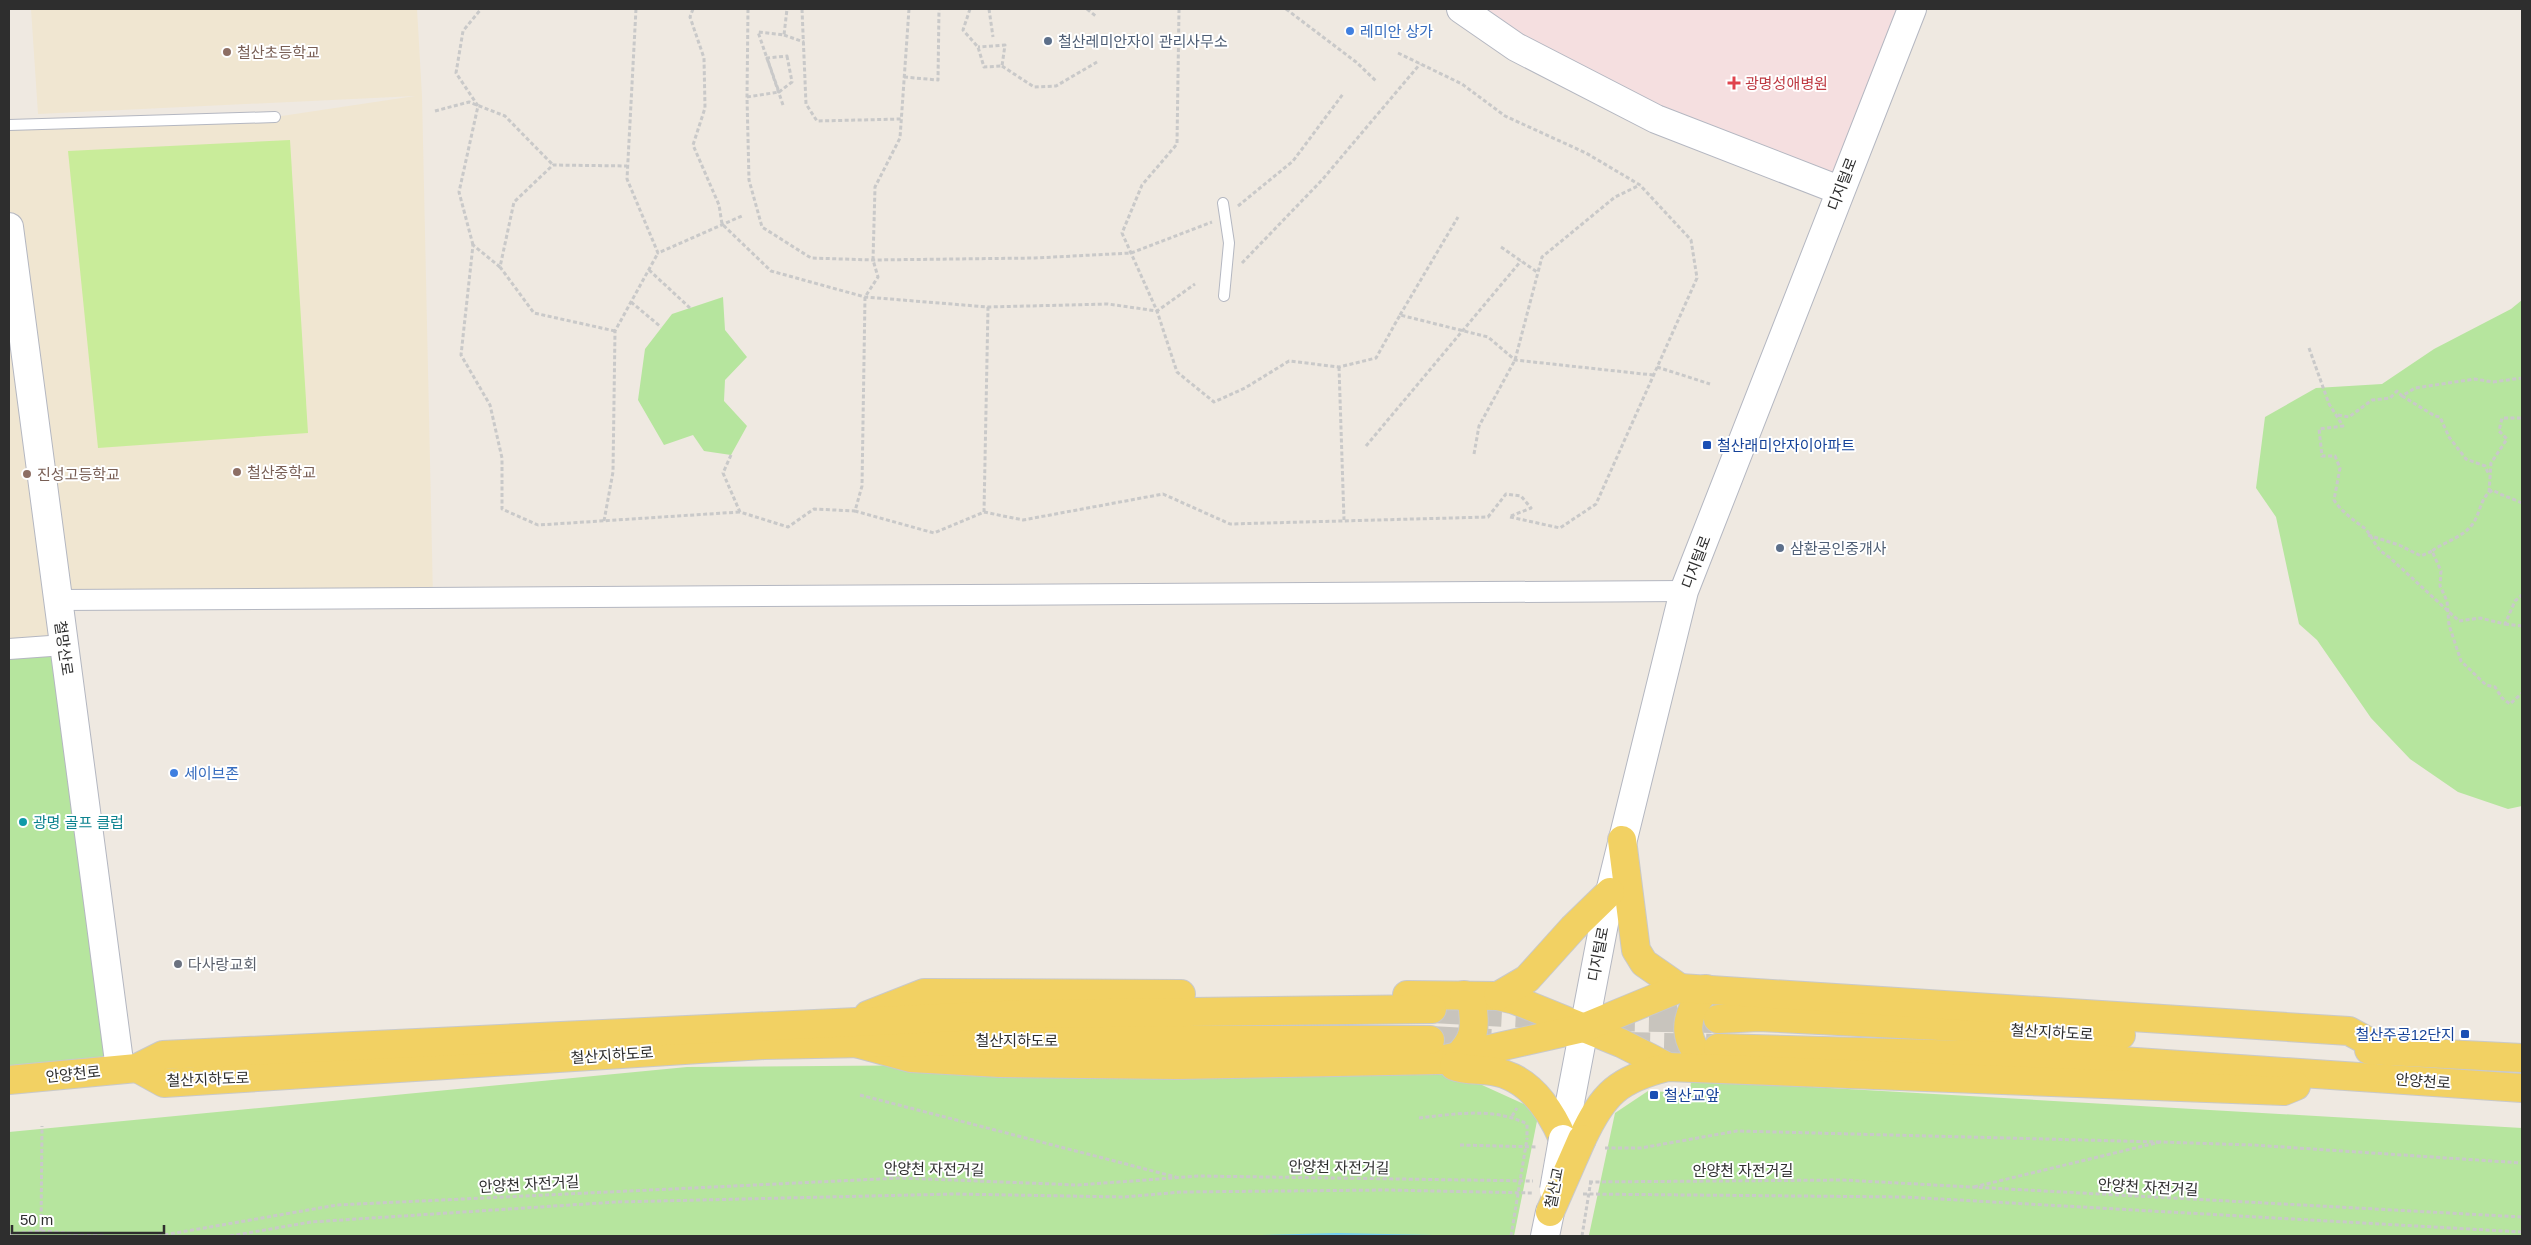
<svg xmlns="http://www.w3.org/2000/svg" width="2531" height="1245" font-family="Arial,'Noto Sans KR',sans-serif">
<style>
.education{fill:#f0e6d1}
.medical{fill:#f5dfe0}
.green{fill:#b6e59e}
.pitch{fill:#c9ec9a}
.water{fill:#75cff0}
.lines{fill:none;stroke-linecap:round;stroke-linejoin:round}
.primary-tunnel{stroke:#c8c4bd;stroke-width:28;stroke-dasharray:28 14;stroke-linecap:butt}
.lane-casing{stroke:#b4b7c1;stroke-width:12}
.street-casing{stroke:#b4b7c1;stroke-width:22}
.secondary-casing{stroke:#b4b7c1;stroke-width:30}
.primary-casing{stroke:#c9c9c9;stroke-width:30}
.path{stroke:#c9c9c9;stroke-width:3;stroke-dasharray:4 2.5;stroke-linecap:butt}
.lane{stroke:#fff;stroke-width:10}
.street{stroke:#fff;stroke-width:20}
.secondary{stroke:#fff;stroke-width:28}
.primary{stroke:#f2d163;stroke-width:28}
.secondary-bridge-casing{stroke:#b4b7c1;stroke-width:30;stroke-linecap:butt}
.primary-bridge-casing{stroke:#c9c9c9;stroke-width:30;stroke-linecap:butt}
.path-bridge{stroke:#c9c9c9;stroke-width:3;stroke-dasharray:4 2.5;stroke-linecap:butt}
.secondary-bridge{stroke:#fff;stroke-width:28}
.primary-bridge{stroke:#f2d163;stroke-width:28}
.shop-dot{fill:#3f7fe0;stroke:#fff;stroke-width:2}
.service-dot{fill:#5c6f8a;stroke:#fff;stroke-width:2}
.education-dot{fill:#8d6e63;stroke:#fff;stroke-width:2}
.health-dot{fill:#e0444e;stroke:#fff;stroke-width:2}
.transit-dot{fill:#1a4fb4;stroke:#fff;stroke-width:2}
.culture-dot{fill:#0f9aa8;stroke:#fff;stroke-width:2}
.worship-dot{fill:#6b7280;stroke:#fff;stroke-width:2}
.labels{text-anchor:middle;dominant-baseline:central;stroke-width:4;stroke-linejoin:round;paint-order:stroke}
.shop-label{font-size:15px;fill:#366cbe;stroke:#fff;text-anchor:start}
.service-label{font-size:15px;fill:#4e5e75;stroke:#fff;text-anchor:start}
.education-label{font-size:15px;fill:#785e54;stroke:#fff;text-anchor:start}
.health-label{font-size:15px;fill:#be3a42;stroke:#fff;text-anchor:start}
.street-label{font-size:15px;fill:#2e2e2e;stroke:#fff}
.transit-label{font-size:15px;fill:#164399;stroke:#fff;text-anchor:start}
.culture-label{font-size:15px;fill:#0d838f;stroke:#fff;text-anchor:start}
.worship-label{font-size:15px;fill:#5b616d;stroke:#fff;text-anchor:start}
</style>
<rect width="100%" height="100%" fill="#efe9e1"/>
<polygon class="education" points="31,9 417,9 422,96 433,598 58,600 64,645 9,649 9,125 275,117 415,96 38,114"/>
<polygon class="medical" points="1461,9 1912,9 1839,190 1656,119"/>
<g class="green">
<polygon points="723,297 725,330 747,357 725,380 724,401 747,426 731,455 704,451 693,435 664,445 638,400 645,349 672,314"/>
<polygon points="2522,300 2522,806 2508,809 2458,792 2410,759 2371,718 2317,640 2299,624 2276,517 2256,488 2265,417 2316,388 2382,384 2434,349 2511,309"/>
<polygon points="64,645 120,1069 9,1080 9,649"/>
<polygon points="949,1065 1460,1075 1539,1111 1514,1236 9,1236 9,1132 687,1067"/>
<polygon points="1691,1080 2522,1128 2522,1236 1589,1235 1615,1113 1648,1091 1690,1093"/>
</g>
<polygon class="pitch" points="290,140 308,433 98,448 68,151"/>
<polygon class="water" points="1337,1233 1482,1236 1219,1236"/>
<g class="lines">
<g class="primary-tunnel">
<polyline points="1432,1009 1547,1015"/>
<polyline points="1607,1017 1712,1019"/>
<polyline points="1430,1040 1491,1043"/>
<polyline points="1622,1046 1716,1048"/>
</g>
<defs>
<g id="lane">
<polyline points="9,125 275,117"/>
<polyline points="1223,203 1229,243 1224,296"/>
</g>
<g id="street">
<polyline points="58,600 1684,591"/>
<polyline points="9,649 64,645"/>
</g>
<g id="secondary">
<polyline points="1461,9 1516,47 1656,119 1839,190"/>
<polyline points="9,227 120,1069"/>
<polyline points="1563,1139 1610,892 1684,591 1912,9"/>
<polyline points="1545,1236 1550,1212"/>
</g>
<g id="primary">
<polyline points="1622,840 1636,950 1644,963 1680,988"/>
<path d="M1706 989C1681 1019 1682 1042 1711 1068"/>
<polyline points="1407,995 1498,996 1515,1000 1621,1043 1668,1067"/>
<polyline points="1498,996 1527,979 1573,928 1610,892"/>
<polyline points="868,1015 924,993 1181,994"/>
<polyline points="1718,1019 1759,1017 2121,1035"/>
<polyline points="852,1042 911,1058 1000,1063 1177,1065 1441,1060 1583,1028 1680,988 2349,1031 2386,1051"/>
<polyline points="1718,1048 2077,1058 2522,1088"/>
<polyline points="2369,1050 2522,1058"/>
<path d="M1456 1058C1475 1040 1476 1028 1472 1003L1464 995"/>
<path d="M1454 1066C1466 1071 1479 1069 1491 1071 1528 1076 1550 1109 1563 1139"/>
<polyline points="137,1068 164,1083 764,1045 1023,1040 1430,1040"/>
<polyline points="9,1080 137,1068 163,1055 1022,1014 1432,1009"/>
<path d="M1582 1139C1603 1094 1618 1079 1668 1067L2284 1091 2296 1086"/>
</g>
</defs>
<use href="#lane" class="lane-casing"/>
<use href="#street" class="street-casing"/>
<use href="#secondary" class="secondary-casing"/>
<use href="#primary" class="primary-casing"/>
<g class="path">
<polyline points="636,9 627,179 658,253 744,215"/>
<polyline points="693,9 690,17 704,58 705,108 693,145 719,205 722,224 771,271 865,297 988,307 1108,304 1157,311 1195,284"/>
<polyline points="748,9 747,97 749,180 762,227 811,258 873,260 1035,258 1131,253 1212,222"/>
<polyline points="802,9 806,104 817,121 901,119"/>
<polyline points="909,9 900,138 875,187 873,260 878,277 865,297 862,486 855,511 934,533 984,512 988,307"/>
<polyline points="970,9 963,30 978,47 984,67 1002,66 1005,45 978,47"/>
<polyline points="989,9 993,37"/>
<polyline points="1087,9 1097,17"/>
<polyline points="1179,9 1177,144 1142,185 1122,233 1157,311 1177,372 1214,402 1245,388 1289,361 1339,367 1376,358 1400,315 1488,337 1515,360 1653,375"/>
<polyline points="1286,9 1356,62 1376,81"/>
<polyline points="784,35 804,42"/>
<polyline points="1398,53 1462,84 1505,116 1586,153 1640,185 1691,240 1697,278 1596,504 1560,528 1510,517"/>
<polygon points="787,56 792,82 779,92 767,58"/>
<polyline points="1002,66 1034,87 1056,86 1097,62"/>
<polyline points="904,77 938,80 939,9"/>
<polyline points="747,97 779,92"/>
<polyline points="783,105 758,32 784,35 787,9"/>
<polyline points="435,111 469,102 505,116 553,165"/>
<polyline points="1238,206 1293,161 1343,94"/>
<polyline points="473,245 459,192 478,106 456,73 463,31 481,9"/>
<polyline points="1501,247 1537,272"/>
<polyline points="1242,263 1322,180 1420,64"/>
<polyline points="500,267 473,245 461,355 490,405 502,458 502,509 538,525 740,512"/>
<polyline points="649,270 690,308"/>
<polyline points="631,302 661,327"/>
<polyline points="1400,315 1458,217"/>
<polyline points="615,331 534,313 500,267 514,202 553,165 627,166"/>
<path d="M2309 348 2329 404 2343 426 2319 429 2322 456H2335L2340 468 2334 500C2340 510 2353 520 2363 527 2373 534 2372 547 2389 557L2459 621 2480 618 2505 624 2515 601 2522 595"/>
<polyline points="1339,367 1344,520"/>
<polyline points="1657,367 1710,384"/>
<polyline points="2402,396 2435,416 2440,417 2449,437 2466,459 2485,466 2489,475"/>
<polyline points="2338,415 2349,417 2372,400 2390,398 2397,391 2402,396 2415,388 2475,379 2493,382 2522,378"/>
<polyline points="1366,446 1521,261"/>
<polyline points="1474,454 1479,426 1515,360 1542,257 1615,197 1640,185"/>
<polyline points="731,455 723,473 740,512 788,527 814,509 855,511"/>
<polyline points="2489,492 2491,463 2507,439 2499,431 2502,418 2522,418"/>
<path d="M2522 503C2512 498 2502 496 2493 490 2479 497 2481 515 2471 526 2461 538 2444 542 2432 551L2441 571 2440 586 2447 601 2449 625 2461 661 2486 685 2495 687 2502 698 2510 704 2522 693"/>
<polyline points="984,512 1023,520 1163,494 1230,524 1488,517 1506,494 1521,496 1531,508 1511,516"/>
<polyline points="604,521 613,472 615,331 658,253"/>
<polyline points="2368,535 2399,545 2421,556 2432,551"/>
<polyline points="2505,624 2522,626"/>
<polyline points="860,1095 1176,1177"/>
<polyline points="1512,1116 1517,1108"/>
<path d="M1419 1118C1455 1114 1494 1107 1527 1124V1139"/>
<polyline points="1460,1145 1538,1147"/>
<polyline points="1605,1148 1641,1148 1737,1131 2160,1142"/>
<polyline points="1589,1182 1843,1180 2522,1217"/>
<polyline points="1974,1187 2160,1142 2253,1145 2522,1163"/>
<polyline points="1583,1194 1905,1197 2522,1232"/>
<polyline points="41,1231 42,1126"/>
<polyline points="9,1234 41,1231 105,1236"/>
<polyline points="158,1236 337,1205 901,1178 1078,1185 1199,1176 1533,1181"/>
<polyline points="230,1236 311,1222 616,1202 954,1194 1124,1197 1181,1192 1387,1190 1532,1193"/>
</g>
<use href="#lane" class="lane"/>
<use href="#street" class="street"/>
<use href="#secondary" class="secondary"/>
<use href="#primary" class="primary"/>
<defs>
<polyline id="secondary-bridge" points="1554,1190 1563,1139"/>
<polyline id="primary-bridge" points="1550,1212 1582,1139"/>
</defs>
<use href="#secondary-bridge" class="secondary-bridge-casing"/>
<use href="#primary-bridge" class="primary-bridge-casing"/>
<g class="path-bridge">
<polyline points="1511,1236 1527,1139"/>
<polyline points="1582,1236 1591,1180"/>
</g>
<use href="#secondary-bridge" class="secondary-bridge"/>
<use href="#primary-bridge" class="primary-bridge"/>
</g>
<g class="shop-dot">
<circle cx="1350" cy="31" r="5"/>
<circle cx="174" cy="773" r="5"/>
</g>
<g class="service-dot">
<circle cx="1048" cy="41" r="5"/>
<circle cx="1780" cy="548" r="5"/>
</g>
<g class="education-dot">
<circle cx="227" cy="52" r="5"/>
<circle cx="237" cy="472" r="5"/>
<circle cx="27" cy="474" r="5"/>
</g>
<path class="health-dot" d="M1731.5 75.5h5v5h5v5h-5v5h-5v-5h-5v-5h5z"/>
<g class="transit-dot">
<rect x="1702" y="440" width="10" height="10" rx="2.5"/>
<rect x="2460" y="1029" width="10" height="10" rx="2.5"/>
<rect x="1649" y="1090" width="10" height="10" rx="2.5"/>
</g>
<circle class="culture-dot" cx="23" cy="822" r="5"/>
<circle class="worship-dot" cx="178" cy="964" r="5"/>
<g class="labels">
<g class="shop-label">
<text x="1360" y="31">레미안 상가</text>
<text x="184" y="773">세이브존</text>
</g>
<g class="service-label">
<text x="1058" y="41">철산레미안자이 관리사무소</text>
<text x="1790" y="548">삼환공인중개사</text>
</g>
<g class="education-label">
<text x="237" y="52">철산초등학교</text>
<text x="247" y="472">철산중학교</text>
<text x="37" y="474">진성고등학교</text>
</g>
<g class="health-label">
<text x="1745" y="83">광명성애병원</text>
</g>
<g class="street-label">
<text transform="translate(1842 184) rotate(-69)">디지털로</text>
<text transform="translate(1696 562) rotate(-69)">디지털로</text>
<text transform="translate(64 648) rotate(82)">철망산로</text>
<text transform="translate(1598 954) rotate(-79)">디지털로</text>
<text transform="translate(2052 1032) rotate(3)">철산지하도로</text>
<text x="1017" y="1040">철산지하도로</text>
<text transform="translate(612 1055) rotate(-4)">철산지하도로</text>
<text transform="translate(73 1074) rotate(-6)">안양천로</text>
<text transform="translate(208 1079) rotate(-2)">철산지하도로</text>
<text transform="translate(2423 1081) rotate(4)">안양천로</text>
<text transform="translate(1339 1167) rotate(1)">안양천 자전거길</text>
<text transform="translate(934 1169) rotate(1)">안양천 자전거길</text>
<text x="1743" y="1170">안양천 자전거길</text>
<text transform="translate(529 1184) rotate(-3)">안양천 자전거길</text>
<text transform="translate(2148 1187) rotate(3)">안양천 자전거길</text>
<text transform="translate(1554 1188) rotate(-79)">철산교</text>
</g>
<g class="transit-label">
<text x="1717" y="445">철산래미안자이아파트</text>
<text x="2455" y="1034" text-anchor="end">철산주공12단지</text>
<text x="1664" y="1095">철산교앞</text>
</g>
<g class="culture-label">
<text x="33" y="822">광명 골프 클럽</text>
</g>
<g class="worship-label">
<text x="188" y="964">다사랑교회</text>
</g>
</g>
<rect width="2531" height="1245" fill="none" stroke="#2e2e2e" stroke-width="20"/>
<path d="M12 1225v8h152v-8" fill="none" stroke="#2e2e2e" stroke-width="2.5"/>
<text x="20" y="1225" font-size="15" fill="#2e2e2e" stroke="#ffffff" stroke-width="4" paint-order="stroke">50 m</text>
</svg>
